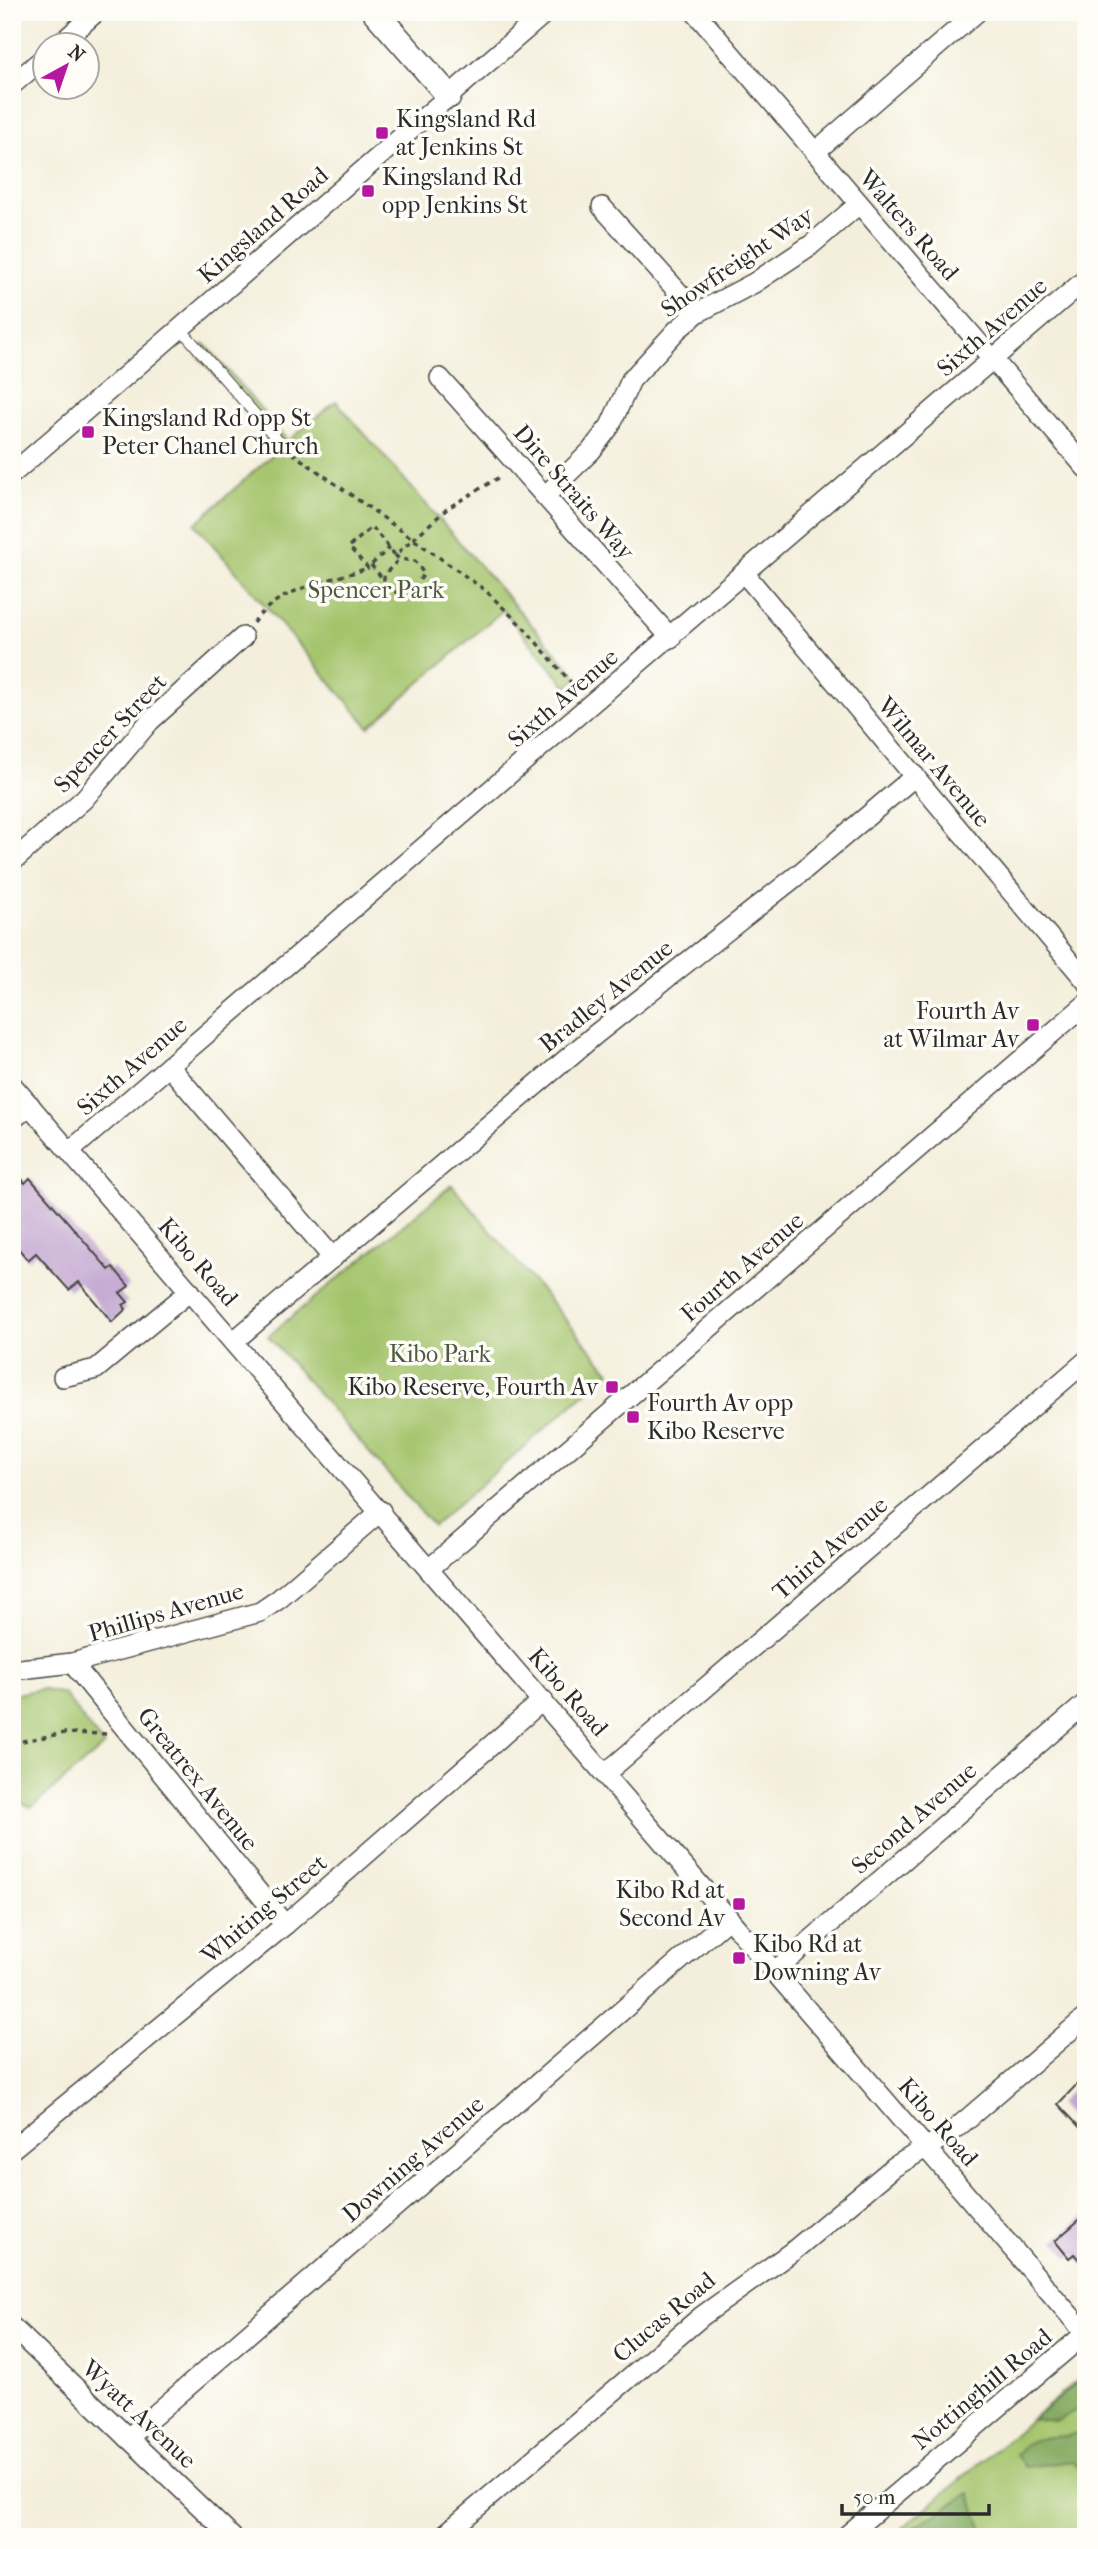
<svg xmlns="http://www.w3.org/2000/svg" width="1098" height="2549" font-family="'IM FELL French Canon',serif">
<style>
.green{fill:#a4c46c;stroke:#68784c;stroke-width:2}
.forest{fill:#83aa60;stroke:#576a46;stroke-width:2}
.building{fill:#bd9ecd}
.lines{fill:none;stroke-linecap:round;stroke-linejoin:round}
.service-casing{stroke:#494846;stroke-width:12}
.minor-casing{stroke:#494846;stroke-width:22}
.tertiary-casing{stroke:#494846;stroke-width:27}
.path{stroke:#494846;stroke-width:3.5;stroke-dasharray:5 5;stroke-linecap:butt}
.service{stroke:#fff;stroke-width:10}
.minor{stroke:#fff;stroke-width:19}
.tertiary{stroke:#fff;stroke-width:24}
.poi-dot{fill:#b5179e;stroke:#fdfcf7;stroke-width:2.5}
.labels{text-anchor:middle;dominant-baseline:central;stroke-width:7;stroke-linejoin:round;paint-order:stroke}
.poi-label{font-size:24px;fill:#2b2b2b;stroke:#fdfcf7;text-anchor:start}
.street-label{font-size:24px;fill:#2b2b2b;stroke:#fdfcf7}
.park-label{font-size:24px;fill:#4f593e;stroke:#fdfcf7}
</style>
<rect width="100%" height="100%" fill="#fdfcf7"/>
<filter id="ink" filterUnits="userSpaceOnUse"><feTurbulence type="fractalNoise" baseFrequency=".0143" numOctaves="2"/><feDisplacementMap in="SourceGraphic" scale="14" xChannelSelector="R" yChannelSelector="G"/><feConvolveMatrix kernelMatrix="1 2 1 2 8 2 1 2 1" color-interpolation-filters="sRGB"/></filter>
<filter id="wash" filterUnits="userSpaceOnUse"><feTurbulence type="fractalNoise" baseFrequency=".00686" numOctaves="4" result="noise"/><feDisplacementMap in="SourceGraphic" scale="28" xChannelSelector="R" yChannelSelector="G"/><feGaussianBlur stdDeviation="1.57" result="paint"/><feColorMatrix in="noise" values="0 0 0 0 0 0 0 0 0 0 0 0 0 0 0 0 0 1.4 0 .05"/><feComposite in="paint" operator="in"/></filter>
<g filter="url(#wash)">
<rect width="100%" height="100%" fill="#f4efdc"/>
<g class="green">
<polygon points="205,344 288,441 336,401 578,678 567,687 503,610 369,727 195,524 278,450 195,352"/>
<polygon points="452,1185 610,1372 433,1526 268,1336"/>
<polygon points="40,1689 64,1694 104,1746 32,1807 12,1800 12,1695"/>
<polygon points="1086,2373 1086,2537 892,2537"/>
</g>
<g class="forest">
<polygon points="1086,2376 1086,2404 1057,2421 1033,2419"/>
<path d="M1086 2430V2474L1072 2461 1025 2467 1016 2455C1036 2427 1058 2444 1086 2430Z"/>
<polygon points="970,2493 985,2537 898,2537"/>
</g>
<g id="blocks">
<g class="building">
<polygon points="20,1177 25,1183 30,1178 109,1270 113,1267 129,1286 120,1293 128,1302 123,1305 126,1309 112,1322 79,1282 69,1290 36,1253 28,1260 12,1241 12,1184"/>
<polygon points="1086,2075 1086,2134 1058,2104"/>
<polygon points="1086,2214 1086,2268 1074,2254 1069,2258 1055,2241"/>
</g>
</g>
</g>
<g filter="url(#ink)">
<use href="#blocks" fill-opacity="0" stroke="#494846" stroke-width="2"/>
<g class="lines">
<defs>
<polyline id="service" points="180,328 282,445"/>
<g id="minor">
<polyline points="695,12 1086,468"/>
<polyline points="58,46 96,12"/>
<polyline points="12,85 46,56"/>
<polyline points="815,152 977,12"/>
<polyline points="602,207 697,313"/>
<polyline points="440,378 671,638"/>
<polyline points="12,474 546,12"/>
<polyline points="545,496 591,451 610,426 631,380 677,330 697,313 754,283 811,245 859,204"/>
<polyline points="744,573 1086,981"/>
<polyline points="12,862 84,799 150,721 243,637"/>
<polyline points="169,1066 333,1258"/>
<polyline points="12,1085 1085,2333"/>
<polyline points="12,1120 30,1105"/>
<polyline points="70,1151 1086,279"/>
<polyline points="234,1341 596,1034 799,874 915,776"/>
<polyline points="63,1377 96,1369 190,1291"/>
<polyline points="430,1568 1086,1004"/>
<polyline points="72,1663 285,1925"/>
<polyline points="12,1670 72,1663 260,1612 279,1599 381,1511"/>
<polyline points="606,1773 1086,1361"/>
<polyline points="775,1971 1086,1703"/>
<polyline points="12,2149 285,1925 543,1700"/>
<polyline points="12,2327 232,2537"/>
<polyline points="128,2438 729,1918"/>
<polyline points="442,2537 702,2316 793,2251 894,2167 952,2132 1086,2017"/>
<polyline points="845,2537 1086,2333"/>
</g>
<polyline id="tertiary" points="375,12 449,96"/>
</defs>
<use href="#service" class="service-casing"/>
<use href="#minor" class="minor-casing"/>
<use href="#tertiary" class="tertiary-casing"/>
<g class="path">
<polyline points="292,453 485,590 525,629 573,685"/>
<polyline points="390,547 368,568 349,547 372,527 395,555 448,508 501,476"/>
<polyline points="395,555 399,559 415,561 424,574 414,587 397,593 384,581 384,575 399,559"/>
<polyline points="371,565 383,579"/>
<path d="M253 623C279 587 327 582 368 568"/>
<polyline points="12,1743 65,1733 107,1734"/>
</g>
<use href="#service" class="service"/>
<use href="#minor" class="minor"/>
<use href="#tertiary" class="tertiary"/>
</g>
</g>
<g class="poi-dot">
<rect x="375" y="126" width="14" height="14" rx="3.5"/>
<rect x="361" y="184" width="14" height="14" rx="3.5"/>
<rect x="81" y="425" width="14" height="14" rx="3.5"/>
<rect x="1026" y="1018" width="14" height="14" rx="3.5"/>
<rect x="605" y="1380" width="14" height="14" rx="3.5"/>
<rect x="626" y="1410" width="14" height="14" rx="3.5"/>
<rect x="732" y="1897" width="14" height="14" rx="3.5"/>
<rect x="732" y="1951" width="14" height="14" rx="3.5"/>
</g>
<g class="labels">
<g class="poi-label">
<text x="396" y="119">Kingsland Rd<tspan x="396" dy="28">at Jenkins St</tspan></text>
<text x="382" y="177">Kingsland Rd<tspan x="382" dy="28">opp Jenkins St</tspan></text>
<text x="102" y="418">Kingsland Rd opp St<tspan x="102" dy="28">Peter Chanel Church</tspan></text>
<text x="1019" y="1011" text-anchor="end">Fourth Av<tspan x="1019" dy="28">at Wilmar Av</tspan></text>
<text x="598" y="1387" text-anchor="end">Kibo Reserve, Fourth Av</text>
<text x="647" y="1403">Fourth Av opp<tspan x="647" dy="28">Kibo Reserve</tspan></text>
<text x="725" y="1890" text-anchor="end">Kibo Rd at<tspan x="725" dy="28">Second Av</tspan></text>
<text x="753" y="1944">Kibo Rd at<tspan x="753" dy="28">Downing Av</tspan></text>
</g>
<g class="street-label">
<text transform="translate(263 225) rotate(-41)">Kingsland Road</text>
<text transform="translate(909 225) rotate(49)">Walters Road</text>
<text transform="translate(737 262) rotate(-34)">Showfreight Way</text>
<text transform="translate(992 327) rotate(-41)">Sixth Avenue</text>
<text transform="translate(574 492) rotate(49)">Dire Straits Way</text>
<text transform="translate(563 698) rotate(-41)">Sixth Avenue</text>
<text transform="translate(110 733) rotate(-47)">Spencer Street</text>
<text transform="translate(934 762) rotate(50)">Wilmar Avenue</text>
<text transform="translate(606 996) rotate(-39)">Bradley Avenue</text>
<text transform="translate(132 1066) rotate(-41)">Sixth Avenue</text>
<text transform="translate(198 1262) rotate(49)">Kibo Road</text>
<text transform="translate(742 1267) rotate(-41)">Fourth Avenue</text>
<text transform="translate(830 1548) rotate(-41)">Third Avenue</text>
<text transform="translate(166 1612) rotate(-16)">Phillips Avenue</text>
<text transform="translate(568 1692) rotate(49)">Kibo Road</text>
<text transform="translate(198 1779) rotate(51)">Greatrex Avenue</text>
<text transform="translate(914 1818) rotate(-41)">Second Avenue</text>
<text transform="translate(264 1909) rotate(-40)">Whiting Street</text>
<text transform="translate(938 2122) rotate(49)">Kibo Road</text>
<text transform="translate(413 2159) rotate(-41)">Downing Avenue</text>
<text transform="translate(664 2317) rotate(-40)">Clucas Road</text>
<text transform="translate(982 2389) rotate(-40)">Nottinghill Road</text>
<text transform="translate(139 2414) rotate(43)">Wyatt Avenue</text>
</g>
<g class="park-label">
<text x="376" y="590">Spencer Park</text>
<text x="440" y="1354">Kibo Park</text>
</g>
</g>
<rect width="1098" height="2549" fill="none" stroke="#fdfcf7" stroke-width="42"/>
<g transform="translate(66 66) rotate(40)"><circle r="33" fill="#fdfcf7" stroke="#a9a8a5" stroke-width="2"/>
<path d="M0-5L12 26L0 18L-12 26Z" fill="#b5179e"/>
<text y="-10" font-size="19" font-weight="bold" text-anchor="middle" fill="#2b2b2b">N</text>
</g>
<path d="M842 2504v10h147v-10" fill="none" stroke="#2b2b2b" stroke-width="3.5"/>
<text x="853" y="2504" font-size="21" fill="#2b2b2b" stroke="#fdfcf7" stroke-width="5" paint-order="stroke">50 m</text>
</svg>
